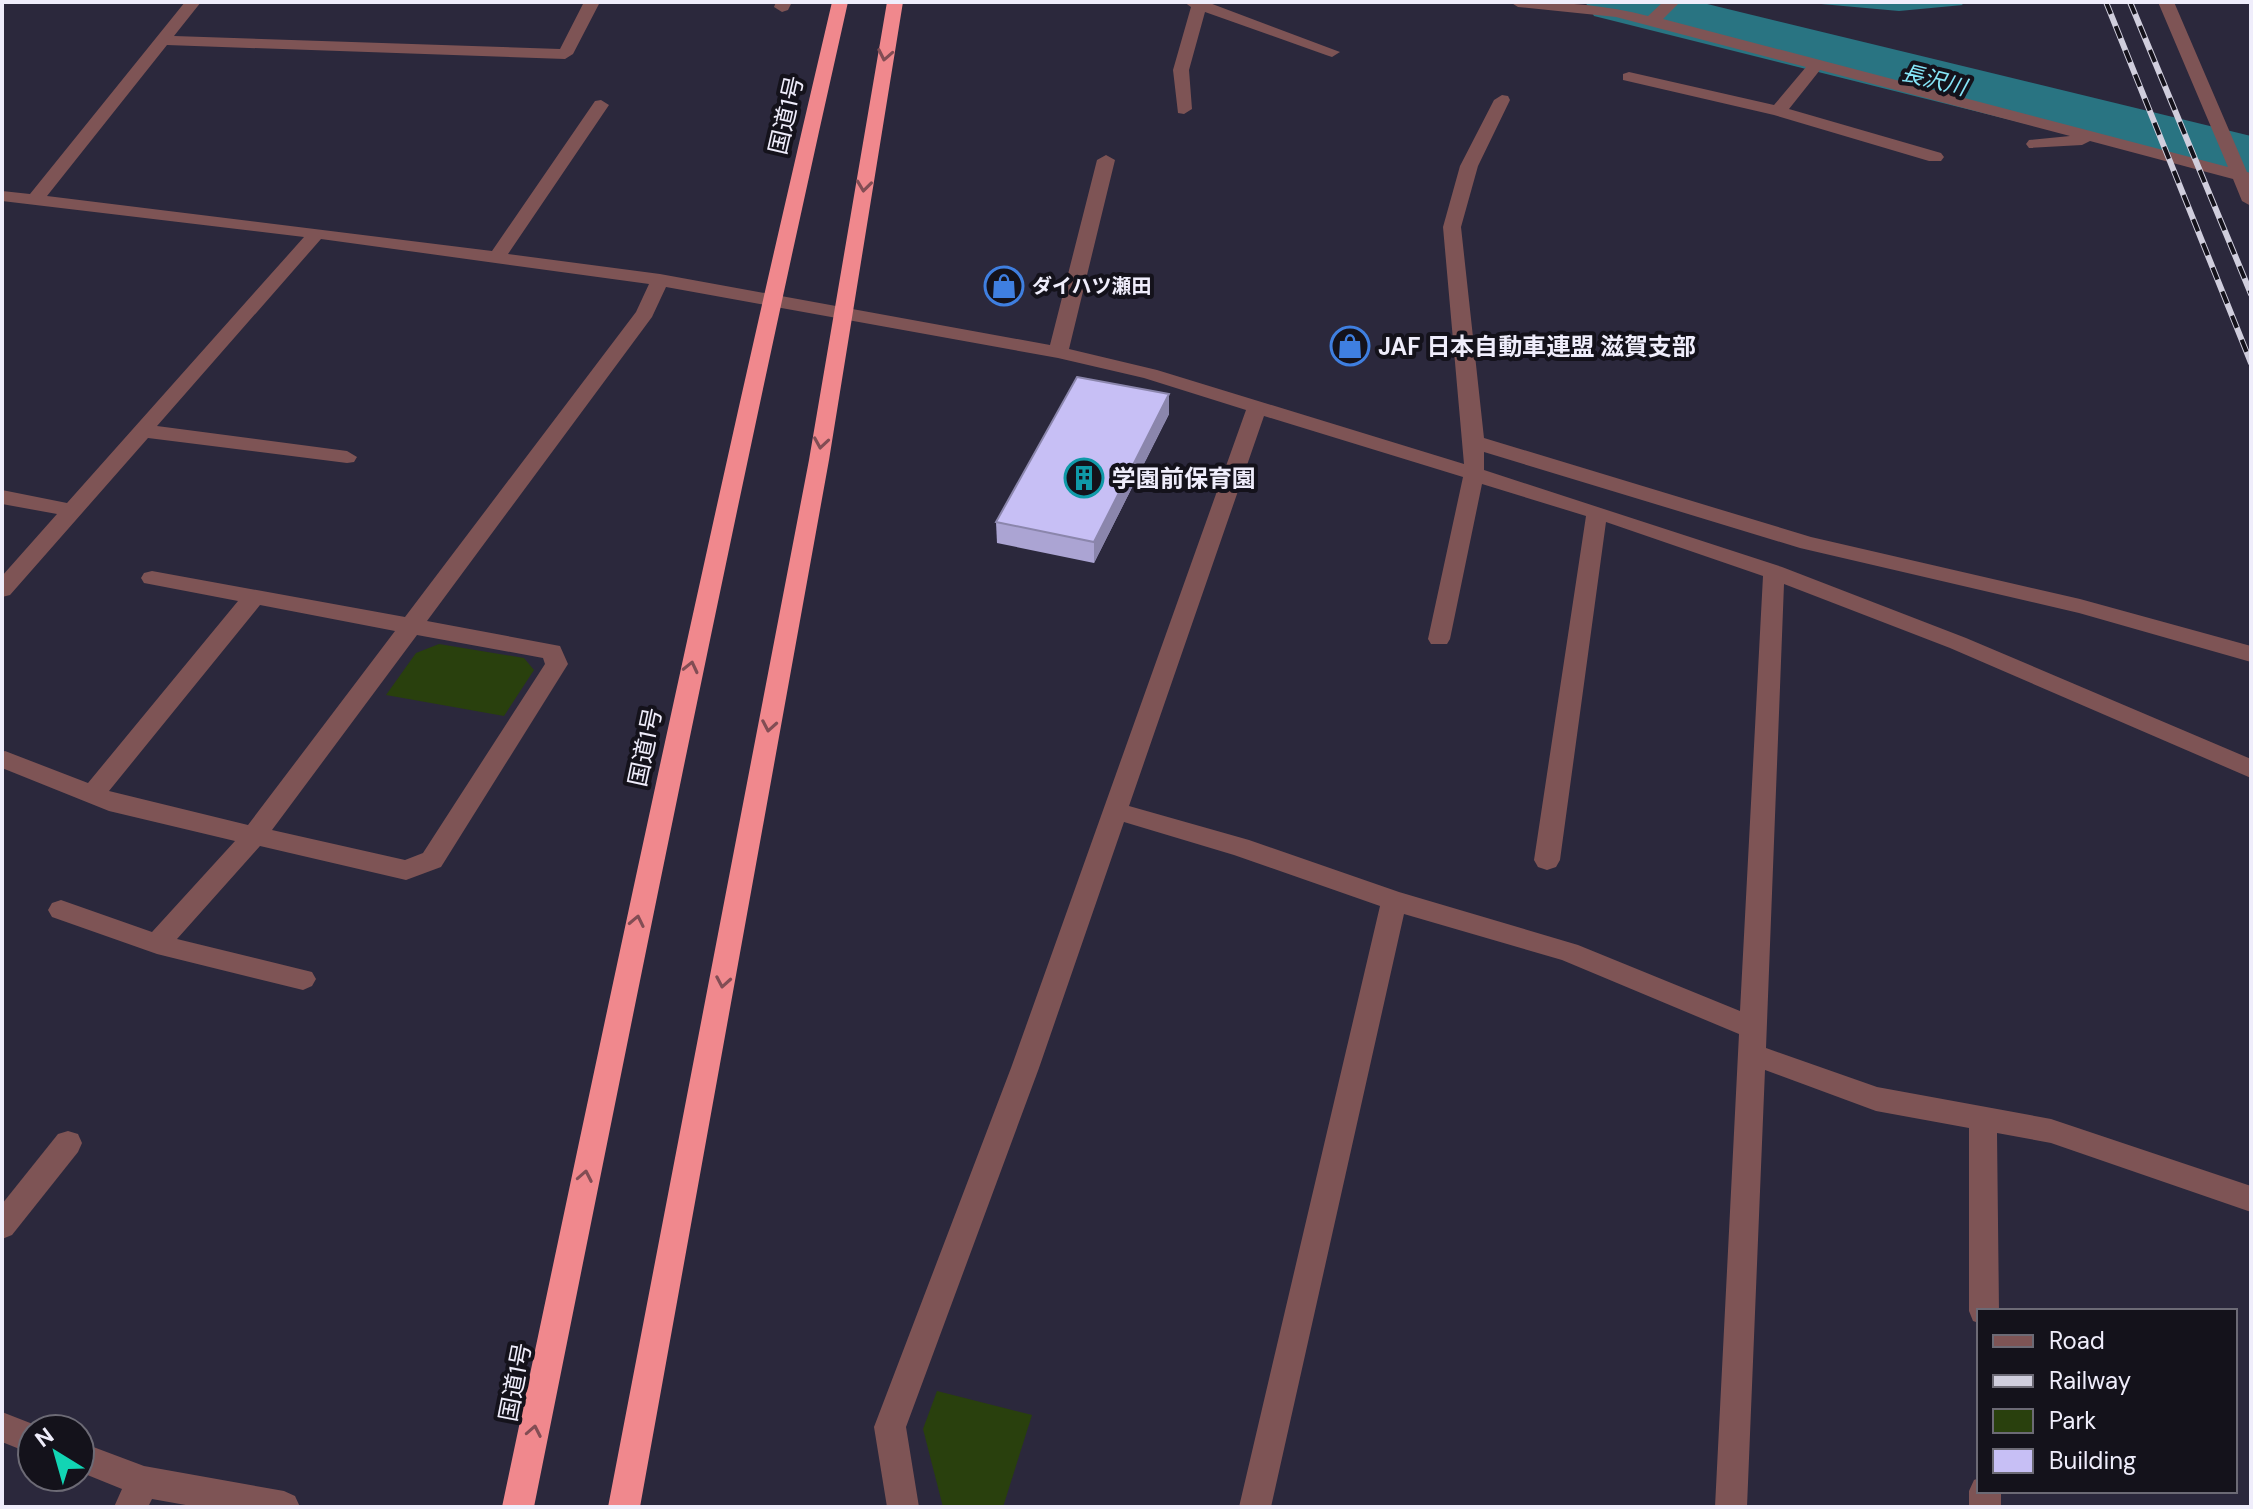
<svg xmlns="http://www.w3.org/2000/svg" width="2253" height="1509" font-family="'DM Sans','Noto Sans JP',sans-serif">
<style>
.green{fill:#29400d}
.water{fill:#297482}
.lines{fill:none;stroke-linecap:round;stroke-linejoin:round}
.river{fill:#297482;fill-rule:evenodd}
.minor{fill:#7e5455;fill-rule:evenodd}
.highway{fill:#f0888d;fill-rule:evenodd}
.rail-casing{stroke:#d0cedd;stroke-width:6}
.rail{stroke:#14121b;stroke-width:4;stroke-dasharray:13;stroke-linecap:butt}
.wall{fill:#aba4d3}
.shaded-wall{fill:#8b86ac}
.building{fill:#c7bff5;stroke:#8b86ac;stroke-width:2}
.oneway{stroke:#824d54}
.labels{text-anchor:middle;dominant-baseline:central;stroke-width:8;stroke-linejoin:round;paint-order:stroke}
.far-poi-label{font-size:20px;font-weight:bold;fill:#efedfb;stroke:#14121b;text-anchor:start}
.far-water-label{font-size:22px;font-style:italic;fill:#86e5f8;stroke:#14121b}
.street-label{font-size:24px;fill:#efedfb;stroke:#14121b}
.poi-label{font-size:24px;font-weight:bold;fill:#efedfb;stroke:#14121b;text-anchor:start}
</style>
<rect width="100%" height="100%" fill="#2b283c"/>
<g class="green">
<polygon points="439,644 524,658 534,670 504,716 386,695 416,653"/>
<polygon points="937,1391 1032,1415 1003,1507 943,1507 923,1429"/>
</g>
<polygon class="water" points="1799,2 1959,2 1963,5 1899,11"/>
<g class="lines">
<polygon class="river" points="1585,2 1699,2 2251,136 2251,180 1594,16"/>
<g class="minor">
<path d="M185 2H201L174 36 560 49 584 2H600L573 54 565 59 167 45 47 196 492 251 595 101 601 100 609 105 508 254 660 274 1050 345 1097 160 1106 155 1115 160 1069 349 1157 370 1464 464 1443 227 1460 166 1494 100 1502 95 1508 96 1510 100 1478 166 1461 227 1484 438 1811 537 2080 599 2251 646V662L2079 613 1800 548 1484 452V470L1782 567 1966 638 2251 759V778L1950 648 1784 584 1766 1048 1877 1087 2051 1119 2251 1186V1212L2051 1143 1997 1133 1999 1311H1979V1323L1973 1321 1969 1311V1128L1876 1111 1765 1070 1747 1507H1715L1739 1034 1562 960 1404 914 1271 1507H1239L1380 906 1234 855 1124 822 1039 1068 906 1427 919 1507H887L874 1427 1011 1068 1246 410 1144 378 1058 358 666 287 652 317 427 621 560 646 568 664 441 867 406 880 260 846 177 939 312 972 316 979 312 986 303 990 157 954 52 917 48 910 52 903 61 900 152 932 235 841 109 811 2 768V752L5 751 88 783 238 601 144 583 141 578 144 573 152 571 405 617 636 312 649 284 321 239 157 426 347 451 357 457 354 462 347 463 148 438 10 595 2 597V576L57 514 2 504V490L67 503 304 237 2 201V191L30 194ZM1264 416 1463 477 1428 639 1431 644H1447L1450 639 1482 484 1586 516 1534 860 1538 867 1547 870 1556 867 1560 860 1606 522 1763 576 1740 1011 1578 945 1399 892 1249 840 1129 806ZM260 605 395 631 248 825 109 791ZM417 635 543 658 545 664 423 853 405 860 272 830Z"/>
<polygon points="776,2 792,2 788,10 782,12 774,7"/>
<polygon points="1184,2 1207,2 1340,52 1332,57 1326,55 1205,12 1189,70 1192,109 1184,114 1178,113 1173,70 1191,7"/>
<path d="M1510 2C1558 2 1602 4 1648 16L1663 2H1680L1663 19 2228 167 2158 2H2174L2247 172 2251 173V206L2242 201 2233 179 2090 141 2082 145 2029 148 2026 144 2029 140 2070 136 1820 70 1789 109 1941 153 1944 157 1941 161H1929L1774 115 1623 80V74L1629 72 1774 105 1806 67 1616 17 1518 7Z"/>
<polygon points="68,1131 78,1134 82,1143 78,1152 12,1235 2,1239 2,1204 58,1134"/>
<polygon points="2,1412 43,1428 32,1429 32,1454 2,1442"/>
<polygon points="80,1442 144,1466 284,1491 295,1496 300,1507 197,1507 152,1499 148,1507 114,1507 122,1489 80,1472"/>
<polygon points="1979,1478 1979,1491 2001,1491 2001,1507 1969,1507 1969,1491 1974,1480"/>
</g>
<g class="highway">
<path d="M832 2H848C735 502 635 1004 534 1507H502C608 1004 714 502 832 2Z"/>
<polygon points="887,2 903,2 829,460 640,1507 608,1507 809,460"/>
</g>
<defs>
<g id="rail">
<polyline points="2106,2 2251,363"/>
<polyline points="2130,2 2251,294"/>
</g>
</defs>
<use href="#rail" class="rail-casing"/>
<use href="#rail" class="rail"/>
</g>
<polygon class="wall" points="1169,394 1169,414 1094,563 997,543 996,522"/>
<polygon class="shaded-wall" points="1169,394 1169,414 1094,563 1094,542"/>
<polygon class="building" points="1077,377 1169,394 1094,542 996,522"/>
<defs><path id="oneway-chevron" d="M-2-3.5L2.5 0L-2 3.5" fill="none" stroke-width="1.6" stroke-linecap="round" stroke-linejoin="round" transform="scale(2)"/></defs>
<g class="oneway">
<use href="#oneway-chevron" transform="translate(885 55) rotate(101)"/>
<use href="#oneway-chevron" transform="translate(864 186) rotate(97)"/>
<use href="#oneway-chevron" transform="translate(821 443) rotate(99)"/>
<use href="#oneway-chevron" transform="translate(691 667) rotate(-77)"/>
<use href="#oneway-chevron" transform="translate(769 726) rotate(100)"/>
<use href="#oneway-chevron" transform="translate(637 921) rotate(-78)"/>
<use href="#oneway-chevron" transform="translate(723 982) rotate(100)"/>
<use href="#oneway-chevron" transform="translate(585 1176) rotate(-79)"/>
<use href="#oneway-chevron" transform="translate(534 1431) rotate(-79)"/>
</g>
<defs>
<symbol id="shop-ring" viewBox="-11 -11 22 22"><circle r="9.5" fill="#14121b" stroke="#3f7fe0" stroke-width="1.5"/><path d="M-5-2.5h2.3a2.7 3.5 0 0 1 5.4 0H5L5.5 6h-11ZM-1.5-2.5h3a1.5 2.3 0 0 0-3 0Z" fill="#3f7fe0"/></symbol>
<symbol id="building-ring" viewBox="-11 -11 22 22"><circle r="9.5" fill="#14121b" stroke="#0f9aa8" stroke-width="1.5"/><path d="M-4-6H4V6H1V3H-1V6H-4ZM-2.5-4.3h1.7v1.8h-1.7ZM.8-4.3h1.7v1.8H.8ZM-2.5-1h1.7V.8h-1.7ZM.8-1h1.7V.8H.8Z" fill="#0f9aa8"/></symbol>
</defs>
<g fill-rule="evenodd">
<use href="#shop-ring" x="982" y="264" width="44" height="44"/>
<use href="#shop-ring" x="1328" y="324" width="44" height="44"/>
<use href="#building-ring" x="1062" y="456" width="44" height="44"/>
</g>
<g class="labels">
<g class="far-poi-label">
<text x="1032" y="286">ダイハツ瀬田</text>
</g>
<g class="far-water-label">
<text transform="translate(1934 80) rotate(14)">長沢川</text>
</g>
<g class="street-label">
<text transform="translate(786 115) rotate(-77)">国道1号</text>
<text transform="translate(645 747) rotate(-78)">国道1号</text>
<text transform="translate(515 1382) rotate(-79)">国道1号</text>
</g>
<g class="poi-label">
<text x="1378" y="346">JAF 日本自動車連盟 滋賀支部</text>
<text x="1112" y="478">学園前保育園</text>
</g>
</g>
<rect width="2253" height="1509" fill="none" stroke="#efedfb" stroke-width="8"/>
<rect x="1977" y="1309" width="260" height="184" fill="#14121b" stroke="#6c6a75" stroke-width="2"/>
<rect x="1993" y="1335" width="40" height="12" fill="#7e5455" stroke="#6c6a75" stroke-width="2"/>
<text x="2049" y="1349" font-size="24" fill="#efedfb">Road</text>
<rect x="1993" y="1375" width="40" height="12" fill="#d0cedd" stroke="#6c6a75" stroke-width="2"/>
<text x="2049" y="1389" font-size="24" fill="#efedfb">Railway</text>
<rect x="1993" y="1409" width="40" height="24" fill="#29400d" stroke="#6c6a75" stroke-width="2"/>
<text x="2049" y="1429" font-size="24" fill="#efedfb">Park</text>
<rect x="1993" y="1449" width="40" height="24" fill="#c7bff5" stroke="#6c6a75" stroke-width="2"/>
<text x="2049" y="1469" font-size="24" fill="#efedfb">Building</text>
<g transform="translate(56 1453) rotate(323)"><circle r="38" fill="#14121b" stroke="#6c6a75" stroke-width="2"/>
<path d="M0-6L14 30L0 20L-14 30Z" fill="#12d5b4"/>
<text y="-12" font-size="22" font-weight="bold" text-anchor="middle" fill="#efedfb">N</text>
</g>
</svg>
